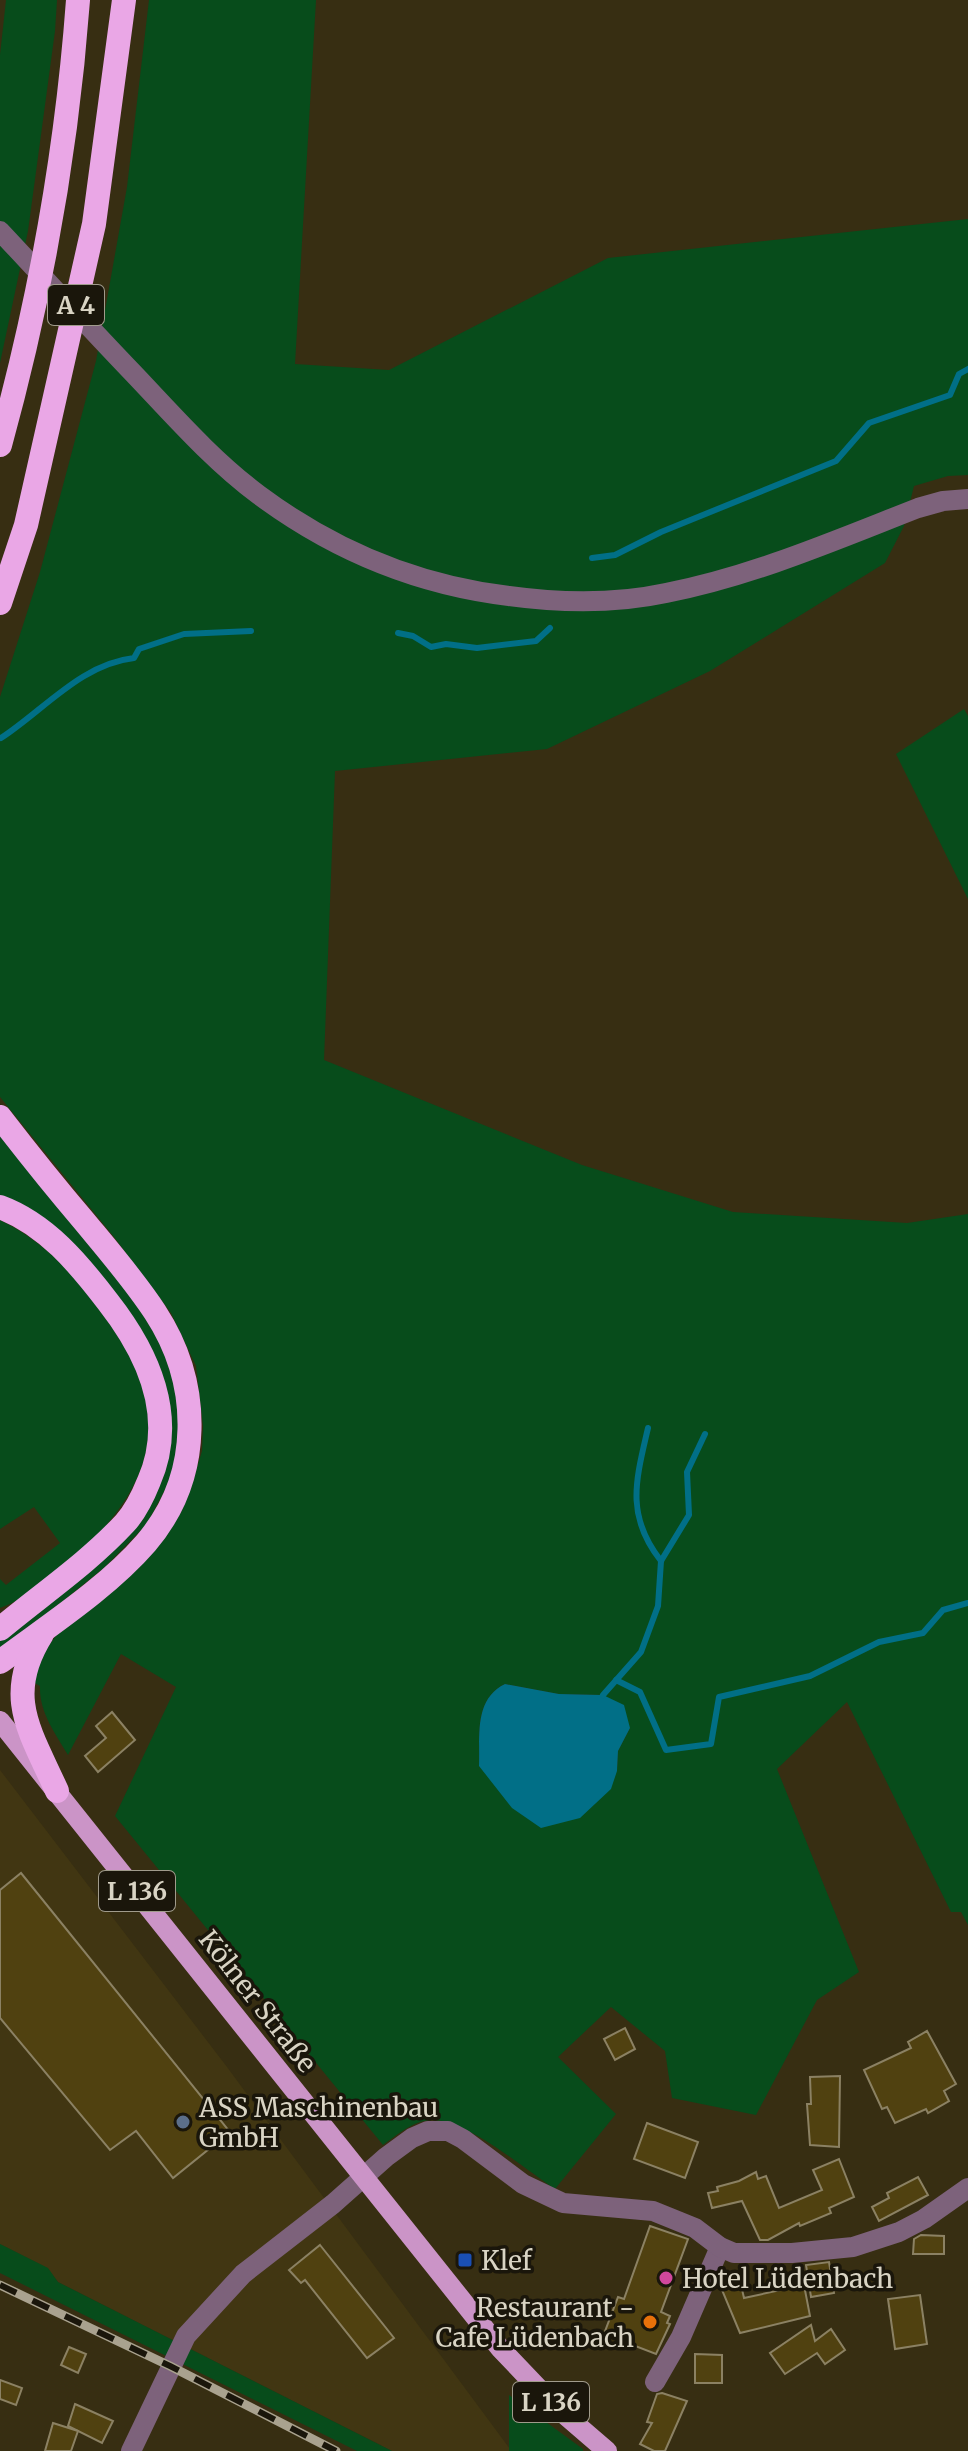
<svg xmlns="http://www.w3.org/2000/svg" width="968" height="2451" font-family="Merriweather,serif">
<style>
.built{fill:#413612}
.green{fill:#074c1b;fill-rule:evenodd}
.water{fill:#016f87}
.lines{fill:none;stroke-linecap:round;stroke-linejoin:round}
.stream{stroke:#016f87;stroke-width:6}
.building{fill:#504110;stroke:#8b8163;stroke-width:2}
.minor{stroke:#7d627b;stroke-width:20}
.major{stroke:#cb94c7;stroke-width:20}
.highway{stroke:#eaa7e6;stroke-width:24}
.rail-casing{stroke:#a9a28f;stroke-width:9}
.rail{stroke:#1a160b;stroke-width:6;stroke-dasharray:18;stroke-linecap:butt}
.service-dot{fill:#5c6f8a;stroke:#1a160b;stroke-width:3}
.transit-dot{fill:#1a4fb4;stroke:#1a160b;stroke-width:3}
.hotel-dot{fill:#d1479c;stroke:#1a160b;stroke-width:3}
.food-dot{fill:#e8710a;stroke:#1a160b;stroke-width:3}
.labels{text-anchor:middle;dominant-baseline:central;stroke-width:7;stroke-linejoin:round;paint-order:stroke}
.shield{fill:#1a160b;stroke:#a09b8c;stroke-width:2}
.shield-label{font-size:24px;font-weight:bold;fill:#d9d4c4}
.street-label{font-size:26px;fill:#d9d4c4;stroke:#1a160b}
.poi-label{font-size:26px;fill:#d9d4c4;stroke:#1a160b;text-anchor:start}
</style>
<rect width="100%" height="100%" fill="#372e12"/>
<polygon class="built" points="0,1770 227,2067 510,2449 509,2451 392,2451 58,2282 47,2268 0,2244"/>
<g class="green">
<polygon points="6,0 57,0 55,31 28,231 0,363 0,55"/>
<path d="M149 0H316L295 364 389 370 608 258 968 219V475L948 476 914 486 904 526 885 563 710 671 547 749 335 771 324 1060 582 1165 733 1212 907 1223 968 1214V1925L961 1912H951L847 1702 777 1769 859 1972 817 2000 756 2115 672 2098 665 2051 611 2007 558 2057 616 2114 555 2189C524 2169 468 2120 432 2120 414 2120 397 2135 383 2145L115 1816 176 1687 121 1654 68 1755C55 1733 39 1712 40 1686L31 1681 46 1649 58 1633 162 1540 181 1512 193 1481 202 1451 203 1426 196 1366 171 1313 114 1237 0 1097V697L40 572 96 361 127 187ZM505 1684 559 1694 603 1695 630 1728 618 1751 617 1771 479 1765C480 1735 474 1699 505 1684Z"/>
<polygon points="964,709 968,716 968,899 896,754"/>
<polygon points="0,1131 129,1291 162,1344 177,1392 180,1440 169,1482 147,1524 105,1567 0,1652 0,1640 153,1497 153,1360 0,1199"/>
<path d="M0 1220C44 1241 74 1274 102 1313 110 1325 119 1336 126 1348 175 1429 141 1495 80 1553 58 1574 28 1598 0 1608V1579L6 1585 60 1543 34 1507 0 1529Z"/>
<polygon points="0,2244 48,2268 58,2282 392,2451 357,2451 0,2273"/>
<polygon points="509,2395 583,2449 583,2451 509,2451"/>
</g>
<path class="water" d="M505 1684 559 1694 603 1695 624 1705 630 1728 618 1751 617 1771 611 1789 580 1818 541 1828 512 1808 479 1766C480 1735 474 1699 505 1684Z"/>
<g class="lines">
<g class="stream">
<polyline points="592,558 615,555 661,532 836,461 869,423 950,395 959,374 968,369"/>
<polyline points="398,633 413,636 431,647 446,644 477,648 536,641 550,628"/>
<path d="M1 738C44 710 81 664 134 658L139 649 184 634 251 631"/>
<path d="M648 1428C636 1480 625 1515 661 1561"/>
<polyline points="616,1680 640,1692 666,1750 711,1744 719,1697 810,1676 879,1642 923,1633 943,1610 968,1603"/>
<polyline points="603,1695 641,1652 658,1606 661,1561 689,1515 687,1472 705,1434"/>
</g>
</g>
<g class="building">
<polygon points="112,1712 135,1740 98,1772 85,1756 106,1738 96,1726"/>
<polygon points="21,1873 230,2132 173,2178 136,2131 110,2150 0,2018 0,1890"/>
<polygon points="625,2028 635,2049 615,2060 604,2039"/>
<polygon points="927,2031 956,2084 944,2091 949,2101 928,2113 926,2109 895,2123 887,2107 882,2109 864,2070 911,2048 908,2042"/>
<polygon points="840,2076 839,2147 810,2145 807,2104 811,2104 810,2077"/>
<polygon points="647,2123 698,2142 685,2178 634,2159"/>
<polygon points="839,2159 854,2197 829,2208 831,2213 800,2226 799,2223 768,2240 760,2240 742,2201 712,2208 708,2193 718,2191 717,2187 739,2181 756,2172 758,2179 766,2176 779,2208 822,2190 813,2170"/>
<polygon points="918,2177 928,2195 879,2221 872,2207 889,2198 887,2193"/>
<polygon points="650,2226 688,2239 661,2312 670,2316 667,2323 670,2324 656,2354 604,2334 618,2297 624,2299"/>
<polygon points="921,2235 944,2236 944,2254 913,2254 914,2239"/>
<polygon points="320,2245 394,2338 367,2358 305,2280 301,2283 289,2270"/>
<polygon points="829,2262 834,2293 811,2297 806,2265"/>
<polygon points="741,2285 744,2298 804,2285 810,2316 740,2333 722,2290"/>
<polygon points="920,2295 927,2344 895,2349 888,2299"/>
<polygon points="811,2325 815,2341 831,2329 845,2350 825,2364 817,2353 785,2374 770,2353"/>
<polygon points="69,2347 86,2354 78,2373 61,2365"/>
<polygon points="695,2354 722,2355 722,2383 695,2383"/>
<polygon points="0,2380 22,2388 16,2405 0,2399"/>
<polygon points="662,2393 687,2401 665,2451 654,2451 640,2444 652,2423 647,2422 657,2394"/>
<polygon points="75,2404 113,2421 102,2443 68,2426"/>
<polygon points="53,2423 78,2431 71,2451 45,2451"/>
</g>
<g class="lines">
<g class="minor">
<path d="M0 231C44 278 88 326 133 373 173 415 212 460 259 495 333 550 417 585 509 596 560 603 615 604 666 593 753 576 836 540 918 508L943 501 968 499"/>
<polyline points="655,2382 681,2337 720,2247"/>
<polyline points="131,2451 186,2336 243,2274 333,2204 386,2157 412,2138 428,2131 448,2131 463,2139 523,2184 563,2203 653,2211 695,2228 720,2247 734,2253 792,2253 853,2247 899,2232 924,2219 968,2188"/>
</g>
<polyline class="major" points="0,1721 500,2348 557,2408 607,2451"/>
<g class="highway">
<path d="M0 445C40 300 67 150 78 0"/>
<polyline points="0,603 26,525 94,224 124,0"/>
<path d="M0 1117C27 1152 55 1187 84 1221 108 1250 134 1280 155 1312 202 1384 203 1476 146 1543 107 1588 48 1626 0 1662"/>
<path d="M0 1207C46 1224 79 1264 108 1302 148 1353 177 1417 149 1481 143 1496 136 1511 125 1523 88 1563 42 1594 0 1629"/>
<path d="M42 1634C3 1696 30 1731 57 1791"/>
</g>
<defs>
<polyline id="rail" points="0,2285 170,2366 336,2451"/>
</defs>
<use href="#rail" class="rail-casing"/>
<use href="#rail" class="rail"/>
</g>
<circle class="service-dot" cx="183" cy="2122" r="8"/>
<rect class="transit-dot" x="457" y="2252" width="16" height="16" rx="4"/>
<circle class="hotel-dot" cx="666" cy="2278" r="8"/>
<circle class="food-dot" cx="650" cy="2322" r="8"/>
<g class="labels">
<g class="shield">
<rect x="48" y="285" width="56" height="40" rx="6"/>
<rect x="99" y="1871" width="76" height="40" rx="6"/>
<rect x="513" y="2382" width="76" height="40" rx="6"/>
</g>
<g class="shield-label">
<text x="76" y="305">A 4</text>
<text x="137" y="1891">L 136</text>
<text x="551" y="2402">L 136</text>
</g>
<g class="street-label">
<text transform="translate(258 2001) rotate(52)">Kölner Straße</text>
</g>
<g class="poi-label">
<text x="199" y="2107">ASS Maschinenbau<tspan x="199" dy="30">GmbH</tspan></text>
<text x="481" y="2260">Klef</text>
<text x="682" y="2278">Hotel Lüdenbach</text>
<text x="634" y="2307" text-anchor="end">Restaurant -<tspan x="634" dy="30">Cafe Lüdenbach</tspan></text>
</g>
</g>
</svg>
